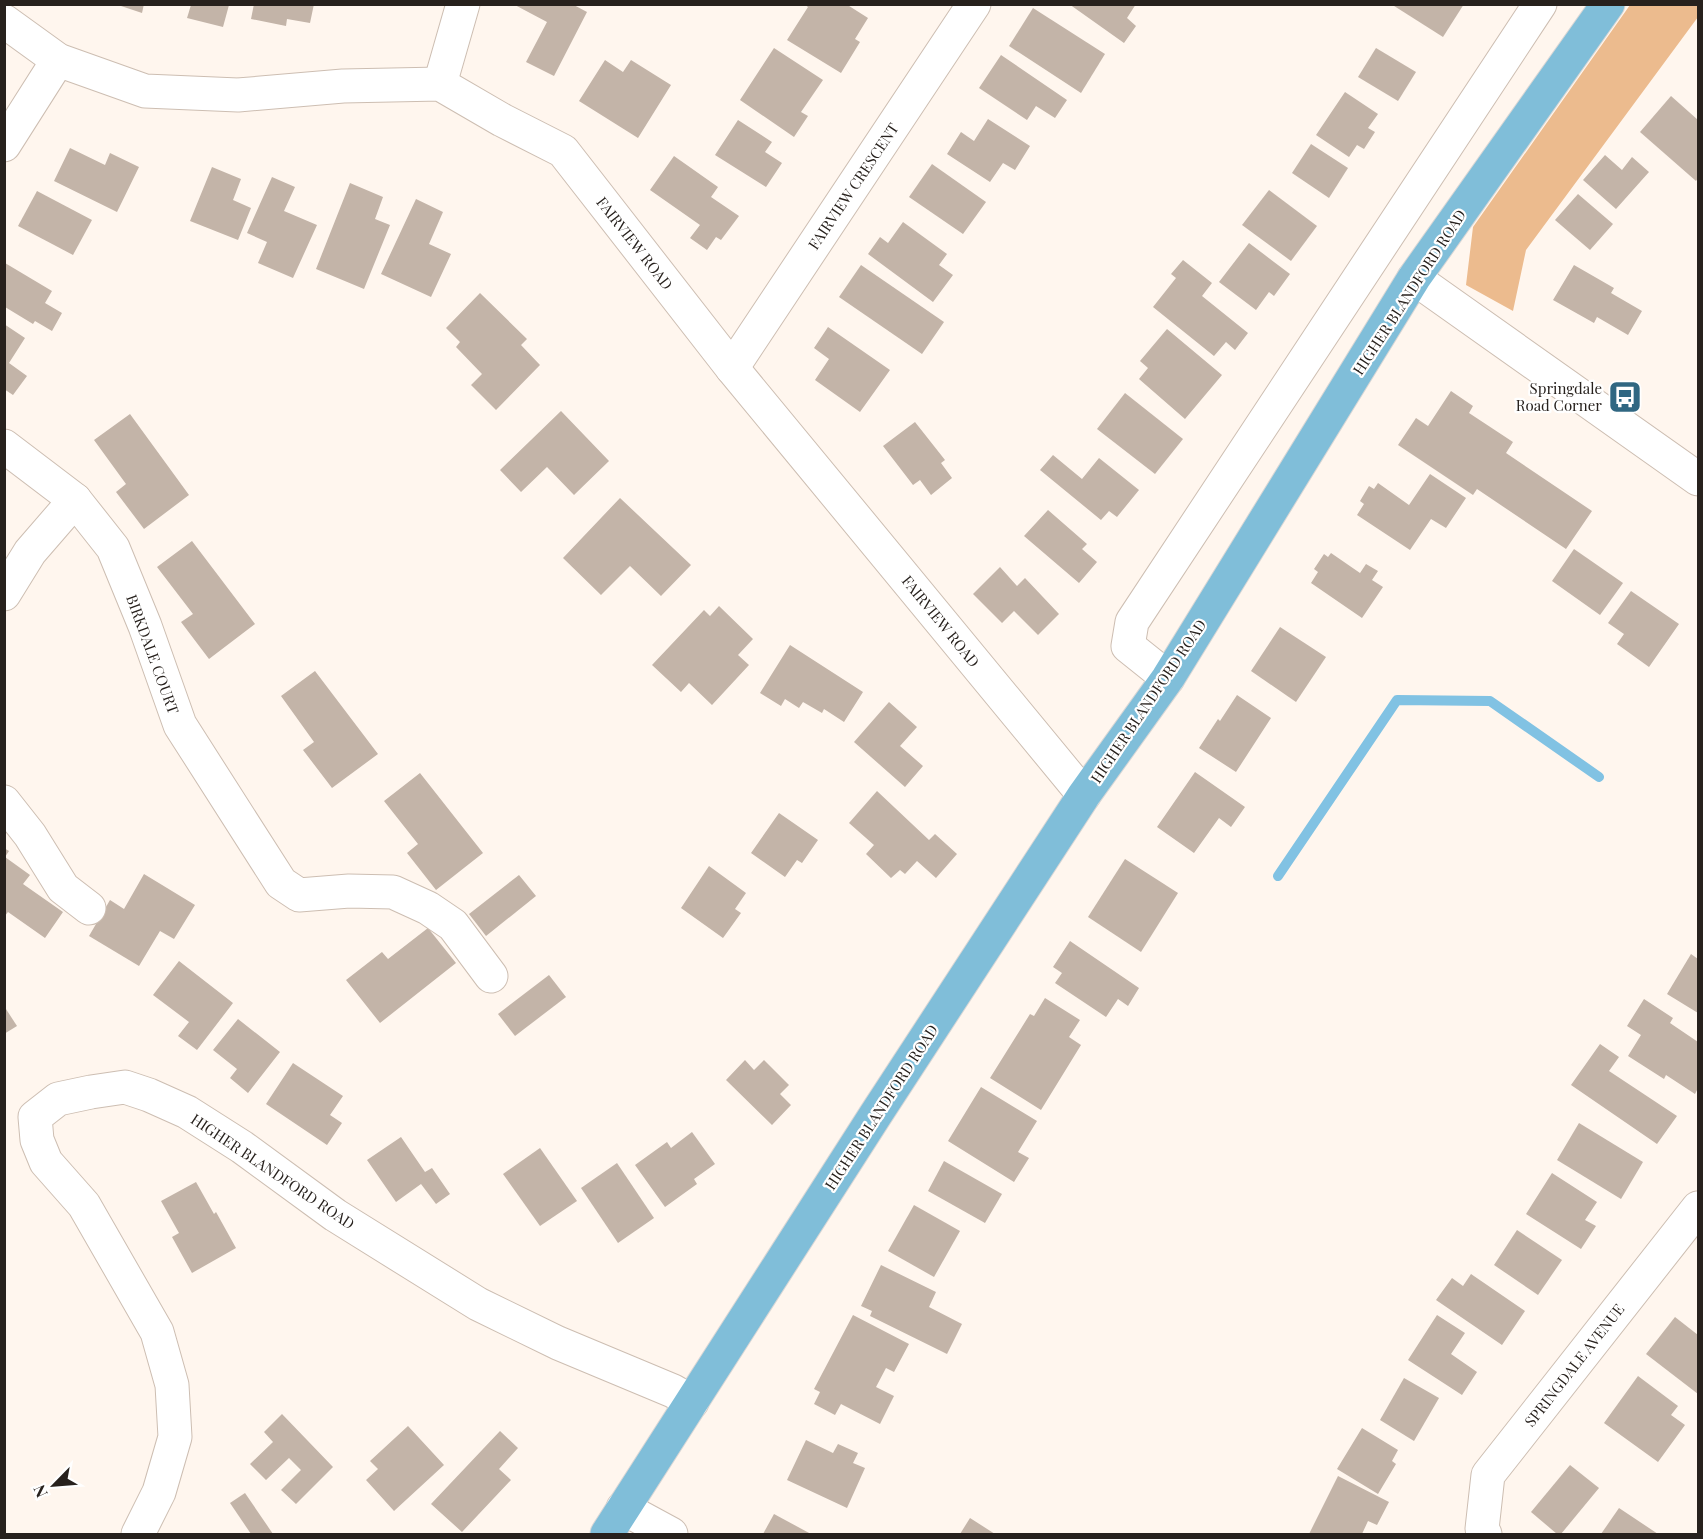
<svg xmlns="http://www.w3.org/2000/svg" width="1703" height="1539" font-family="'Playfair Display',serif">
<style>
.forest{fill:#ecbb8e}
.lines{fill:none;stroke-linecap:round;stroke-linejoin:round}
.stream{stroke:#81c2e3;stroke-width:10}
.building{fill:#c3b4a8}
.minor-casing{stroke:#cdbeb2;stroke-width:35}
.major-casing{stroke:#d8d7d6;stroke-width:35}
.minor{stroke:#fff;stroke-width:33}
.major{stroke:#80bed9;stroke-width:33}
.labels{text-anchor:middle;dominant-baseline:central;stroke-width:4.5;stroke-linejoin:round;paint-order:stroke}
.street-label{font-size:15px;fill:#27211d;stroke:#fff}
.poi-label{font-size:15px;fill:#27211d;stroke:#fff;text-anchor:end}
</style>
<rect width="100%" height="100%" fill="#fff6ee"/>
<polygon class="forest" points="1630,5 1698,5 1698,17 1526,250 1513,311 1466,285 1473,227"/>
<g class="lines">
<polyline class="stream" points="1278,876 1397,700 1490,701 1599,777"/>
</g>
<g class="building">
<polygon points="115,4 144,4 142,13"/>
<polygon points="254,4 314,4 310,23 287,19 286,26 251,19"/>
<polygon points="513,4 572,4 587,12 554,76 526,62 547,22"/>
<polygon points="804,4 846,4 868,18 855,39 860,42 841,73 787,40 808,7"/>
<polygon points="1069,4 1136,4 1127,18 1136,26 1124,43"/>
<polygon points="1391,4 1464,4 1443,37"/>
<polygon points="191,5 229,5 223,27 187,18"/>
<polygon points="1033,8 1105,54 1081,93 1009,46"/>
<polygon points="774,48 823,80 801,112 808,116 794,137 740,100"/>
<polygon points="1376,48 1416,72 1398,101 1358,77"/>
<polygon points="1001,55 1067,100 1055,118 1036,106 1027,120 979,88"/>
<polygon points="605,60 623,72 631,60 671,85 638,138 579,101"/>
<polygon points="1345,92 1378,114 1368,128 1375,132 1364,149 1357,145 1349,157 1316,135"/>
<polygon points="1671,96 1698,120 1698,178 1696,181 1640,132"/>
<polygon points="988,119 1030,146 1015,170 1003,163 990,182 947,154 961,132 974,141"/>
<polygon points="738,120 772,142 765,152 782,163 766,187 715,155"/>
<polygon points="1311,144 1348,168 1329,198 1292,173"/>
<polygon points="70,148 105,165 110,153 139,167 117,212 54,181"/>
<polygon points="1605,155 1622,170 1632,157 1649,172 1616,209 1583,180"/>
<polygon points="674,156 718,187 711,197 739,216 721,240 716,237 707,250 690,238 700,225 650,190"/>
<polygon points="932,164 986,202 963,234 909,197"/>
<polygon points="212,167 241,179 233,200 251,208 238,240 190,221"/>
<polygon points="272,177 295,187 284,211 317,225 293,278 258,263 267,242 247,233"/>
<polygon points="350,183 383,197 375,219 390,225 364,289 316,269"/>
<polygon points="1269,190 1317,226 1291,261 1242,225"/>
<polygon points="37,191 92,220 73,255 18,226"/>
<polygon points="1578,194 1613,224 1590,250 1555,220"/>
<polygon points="416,199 443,212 429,244 451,254 431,297 381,274"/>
<polygon points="903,222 947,254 939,265 953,275 933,302 868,254 880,237 888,243"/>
<polygon points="1249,243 1290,274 1274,296 1269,292 1256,310 1219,282"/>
<polygon points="1183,260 1212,283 1202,296 1248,333 1235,350 1226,342 1214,356 1153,307 1176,278 1171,274"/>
<polygon points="5,263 52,291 45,303 62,313 52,331 35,321 33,324 5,307"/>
<polygon points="861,265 944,322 922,354 839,297"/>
<polygon points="1574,265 1614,288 1611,293 1642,311 1628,335 1597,317 1594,323 1553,300"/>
<polygon points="480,293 527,339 521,345 540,365 496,410 471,385 482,374 456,347 460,342 446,328"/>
<polygon points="4,324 25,338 9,363 27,376 13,395 4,389"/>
<polygon points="828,327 890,370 860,412 815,380 829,359 814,348"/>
<polygon points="1167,329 1222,375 1185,419 1139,379 1148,368 1140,361"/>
<polygon points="1451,391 1473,406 1469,413 1513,442 1506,453 1592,511 1566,549 1477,489 1473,495 1398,445 1416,418 1428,426"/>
<polygon points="1125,393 1183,439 1155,474 1097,429"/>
<polygon points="561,411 609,461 574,495 547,467 521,492 500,470"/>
<polygon points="130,414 189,495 144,529 116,492 126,484 94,440"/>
<polygon points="915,422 945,460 941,463 952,478 931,495 920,480 913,485 883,446"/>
<polygon points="1053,455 1082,479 1099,458 1139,490 1117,517 1109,511 1101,520 1040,470"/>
<polygon points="1430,474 1466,498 1446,528 1431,519 1410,550 1357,515 1364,504 1360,501 1369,486 1374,489 1378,483 1409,505"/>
<polygon points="620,498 691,565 661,596 630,566 601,595 563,558"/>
<polygon points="1048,510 1087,544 1082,549 1097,562 1079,583 1024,536"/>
<polygon points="192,541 255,624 209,659 181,622 193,614 157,567"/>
<polygon points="1574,549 1623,583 1600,615 1552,581"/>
<polygon points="1331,553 1360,573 1366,564 1378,571 1372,580 1383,587 1362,618 1311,583 1318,572 1314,569 1324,554 1328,557"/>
<polygon points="1000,567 1017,586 1025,578 1059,614 1038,635 1014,611 1002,623 973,594"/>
<polygon points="1631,591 1679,624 1649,667 1617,644 1624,634 1608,623"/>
<polygon points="719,606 753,639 738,655 749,665 712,705 689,683 681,692 652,665 704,610 710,616"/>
<polygon points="1280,627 1326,657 1296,702 1251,671"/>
<polygon points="790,645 863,692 844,722 824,709 822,713 803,702 799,708 785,699 781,706 760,693"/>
<polygon points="315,671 378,754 332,788 303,750 314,742 281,696"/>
<polygon points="1237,695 1271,718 1236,772 1199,748 1218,719 1220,721"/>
<polygon points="889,702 917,727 900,746 923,766 905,787 854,742"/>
<polygon points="1195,772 1245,807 1231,827 1219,818 1194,853 1157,827"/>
<polygon points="420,773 483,853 436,890 407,853 418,844 384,801"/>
<polygon points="877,791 929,840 935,834 957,854 936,878 917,861 905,874 900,870 891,878 866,854 874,845 849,823"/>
<polygon points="779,813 818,840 802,863 797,860 785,877 751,853"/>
<polygon points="4,848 9,851 5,857 30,875 23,884 63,912 45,938 8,912 4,917"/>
<polygon points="1125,859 1178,893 1141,952 1088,917"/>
<polygon points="709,866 746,893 735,909 741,913 723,938 681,908"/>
<polygon points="144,874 195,905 174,939 160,931 139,966 89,936 110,900 124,909"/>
<polygon points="519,875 536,896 486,936 469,914"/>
<polygon points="428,928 456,963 380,1023 346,980 382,952 388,959"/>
<polygon points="1070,941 1139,988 1128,1006 1118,999 1106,1017 1055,983 1062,973 1053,967"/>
<polygon points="1691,954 1698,959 1698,1013 1667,994"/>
<polygon points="179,961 233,1003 197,1050 178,1036 189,1022 153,995"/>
<polygon points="549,975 566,997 515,1036 498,1014"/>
<polygon points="1045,998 1080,1020 1069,1037 1081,1045 1041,1110 990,1078 1030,1014 1034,1016"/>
<polygon points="1644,999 1673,1018 1670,1023 1698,1042 1698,1088 1695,1094 1666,1075 1664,1079 1628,1056 1641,1035 1627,1026"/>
<polygon points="4,1006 17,1026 4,1034"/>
<polygon points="238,1019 280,1052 248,1093 230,1078 237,1069 213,1050"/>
<polygon points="1600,1044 1619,1057 1609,1071 1677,1116 1657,1144 1571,1085"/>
<polygon points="745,1060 754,1070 764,1060 789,1085 780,1094 791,1105 772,1125 726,1080"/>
<polygon points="293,1063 343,1096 330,1115 342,1123 327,1145 266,1104"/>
<polygon points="981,1087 1037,1121 1018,1152 1029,1158 1014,1182 948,1141"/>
<polygon points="1579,1123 1643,1162 1621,1199 1557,1160"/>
<polygon points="692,1132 715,1164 694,1179 697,1184 665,1207 635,1165 667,1142 671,1148"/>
<polygon points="401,1137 425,1172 432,1168 450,1194 436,1204 421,1184 396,1202 367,1160"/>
<polygon points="540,1148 577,1201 540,1226 503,1174"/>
<polygon points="944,1161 1002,1194 985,1223 928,1191"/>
<polygon points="617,1163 654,1218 618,1243 581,1188"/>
<polygon points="1552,1173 1597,1202 1585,1220 1596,1226 1581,1249 1526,1214"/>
<polygon points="196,1182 214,1214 216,1212 236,1248 192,1273 172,1237 179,1233 161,1201"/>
<polygon points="914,1205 960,1231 934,1277 888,1251"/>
<polygon points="1517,1230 1562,1260 1538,1295 1494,1265"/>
<polygon points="881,1265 936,1292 929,1307 962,1324 947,1354 870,1316 872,1311 861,1306"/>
<polygon points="1471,1274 1525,1311 1502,1345 1436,1300 1452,1278 1463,1286"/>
<polygon points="853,1315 909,1344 894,1372 886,1368 876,1387 894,1396 880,1424 841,1404 835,1415 814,1404 820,1392 814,1389"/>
<polygon points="1437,1315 1465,1333 1451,1354 1477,1372 1462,1395 1408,1360"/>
<polygon points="1675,1317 1698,1335 1698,1394 1646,1354"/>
<polygon points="1638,1376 1678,1406 1671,1415 1685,1425 1658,1462 1604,1423"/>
<polygon points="1404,1378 1439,1398 1414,1441 1380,1420"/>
<polygon points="282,1414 333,1467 296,1504 281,1490 301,1470 289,1458 266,1480 250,1464 273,1442 264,1432"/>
<polygon points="408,1426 444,1465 394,1511 366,1480 378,1469 370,1461"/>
<polygon points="1362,1428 1398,1450 1392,1461 1396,1464 1378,1494 1337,1469"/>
<polygon points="500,1431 518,1448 499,1469 511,1480 462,1532 431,1504"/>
<polygon points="806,1440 833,1453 838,1444 858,1453 853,1463 865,1468 847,1508 787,1480"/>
<polygon points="1570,1465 1599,1488 1561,1534 1557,1534 1531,1512"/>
<polygon points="1338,1476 1389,1502 1377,1525 1368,1521 1362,1534 1309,1534"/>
<polygon points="245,1493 273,1534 251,1534 230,1503"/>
<polygon points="1619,1508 1658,1534 1601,1534"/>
<polygon points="774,1514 811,1534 763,1534"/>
<polygon points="970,1518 995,1534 960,1534"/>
</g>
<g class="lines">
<defs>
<g id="minor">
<polyline points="4,21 58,60 145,91 238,95 343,86 440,84 502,120 563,151 732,368 1084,795"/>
<polyline points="440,84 463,4"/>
<polyline points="4,145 58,60"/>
<polyline points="1414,278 1698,479"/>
<polyline points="732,368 974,4"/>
<polyline points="4,446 75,500 113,548 145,626 180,725 281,883 299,895 349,891 393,892 428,908 453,925 491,976"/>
<polyline points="4,594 30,552 75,500"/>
<polyline points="1168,678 1128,646 1132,622 1540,4"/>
<polyline points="4,802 30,835 63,888 89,908"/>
<polyline points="623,1508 671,1534"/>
<polyline points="138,1534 159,1492 175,1437 172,1385 157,1332 84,1205 46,1162 37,1140 35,1117 58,1099 91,1092 125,1087 149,1095 187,1112 242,1147 335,1215 478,1304 558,1343 673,1391 692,1402"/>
<polyline points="1485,1534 1482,1529 1488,1475 1698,1208"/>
</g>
<polyline id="major" points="607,1534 876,1114 1084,795 1168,678 1414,278 1608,4"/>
</defs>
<use href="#minor" class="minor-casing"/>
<use href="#major" class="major-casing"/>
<use href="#minor" class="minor"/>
<use href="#major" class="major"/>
</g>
<defs>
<symbol id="bus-square" viewBox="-11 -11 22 22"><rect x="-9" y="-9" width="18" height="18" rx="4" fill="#306782" stroke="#fff"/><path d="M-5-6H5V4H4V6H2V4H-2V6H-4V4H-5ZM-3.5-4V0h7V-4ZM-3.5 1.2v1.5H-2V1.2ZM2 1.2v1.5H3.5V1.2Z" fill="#fff"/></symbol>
</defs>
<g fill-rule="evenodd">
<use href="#bus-square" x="1606" y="378" width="38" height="38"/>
</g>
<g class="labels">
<g class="street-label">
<text transform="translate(853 186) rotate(-56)">FAIRVIEW CRESCENT</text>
<text transform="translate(635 243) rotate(52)">FAIRVIEW ROAD</text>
<text transform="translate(1409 292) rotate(-57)">HIGHER BLANDFORD ROAD</text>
<text transform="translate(941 621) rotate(51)">FAIRVIEW ROAD</text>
<text transform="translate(153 654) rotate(70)">BIRKDALE COURT</text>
<text transform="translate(1148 701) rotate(-56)">HIGHER BLANDFORD ROAD</text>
<text transform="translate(881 1107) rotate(-57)">HIGHER BLANDFORD ROAD</text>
<text transform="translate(273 1171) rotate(34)">HIGHER BLANDFORD ROAD</text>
<text transform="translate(1574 1365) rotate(-52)">SPRINGDALE AVENUE</text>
</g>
<g class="poi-label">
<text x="1602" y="388">Springdale<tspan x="1602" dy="17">Road Corner</tspan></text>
</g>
</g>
<rect width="1703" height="1539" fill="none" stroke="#27211d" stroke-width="12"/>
<g transform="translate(54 1485) rotate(245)" stroke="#ffffff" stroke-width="4.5" paint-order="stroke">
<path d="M0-4.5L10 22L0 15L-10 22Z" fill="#27211d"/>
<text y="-9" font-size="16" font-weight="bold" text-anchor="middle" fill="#27211d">N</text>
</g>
</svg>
